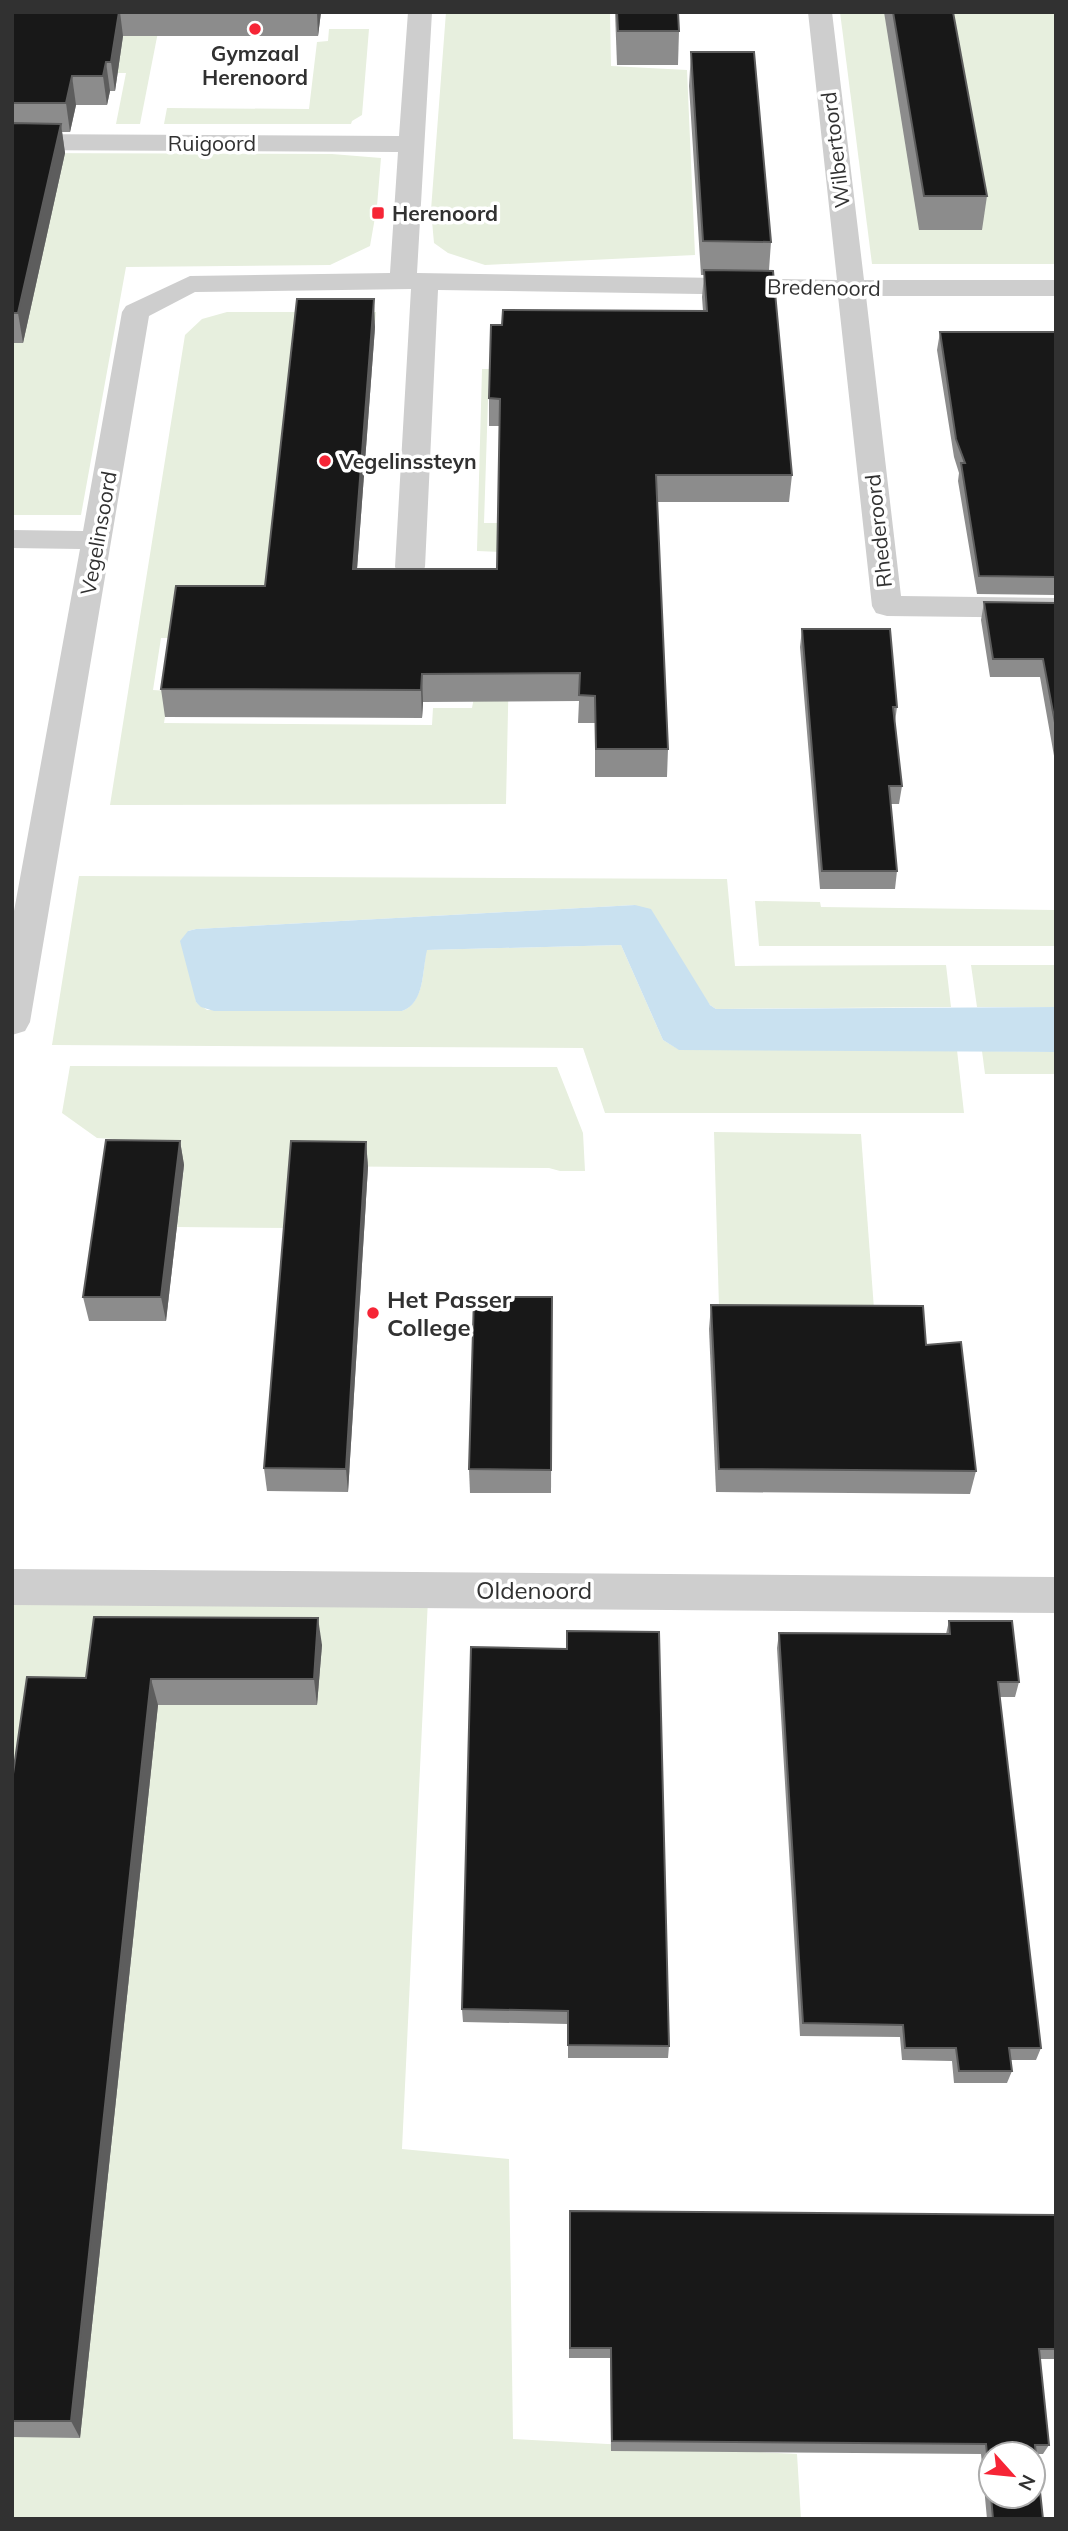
<svg xmlns="http://www.w3.org/2000/svg" width="1068" height="2531" font-family="Mulish,sans-serif">
<style>
.green{fill:#e7efde}
.water{fill:#c9e1f0}
.lines{fill:none;stroke-linecap:round;stroke-linejoin:round}
.minor{fill:#cecece;fill-rule:evenodd}
.wall{fill:#8c8c8c}
.shaded-wall{fill:#5d5d5d}
.building{fill:#181818;stroke:#5d5d5d;stroke-width:2}
.poi-dot{fill:#f62536;stroke:#fff;stroke-width:2.5}
.labels{text-anchor:middle;dominant-baseline:central;stroke-width:7;stroke-linejoin:round;paint-order:stroke}
.far-poi-label{font-size:21px;font-weight:bold;fill:#313131;stroke:#fff;text-anchor:start}
.far-street-label{font-size:21px;fill:#313131;stroke:#fff}
.poi-label{font-size:24px;font-weight:bold;fill:#313131;stroke:#fff;text-anchor:start}
.street-label{font-size:24px;fill:#313131;stroke:#fff}
</style>
<rect width="100%" height="100%" fill="#fff"/>
<g class="green">
<polygon points="446,12 610,12 611,66 687,70 695,255 485,265 448,253 434,243 431,210"/>
<polygon points="840,12 1056,12 1056,264 872,264"/>
<polygon points="329,29 369,29 362,115 352,121 351,124 164,124 167,108 309,109 317,42 328,41"/>
<polygon points="12,31 158,32 140,124 116,124 126,73 12,73"/>
<polygon points="12,153 332,154 381,158 377,206 370,246 330,265 126,267 81,515 12,515"/>
<polygon points="227,312 376,312 375,322 357,322 270,599 176,638 161,638 153,690 169,691 164,723 432,725 433,708 472,708 501,552 477,551 482,369 489,369 484,523 512,523 506,804 110,805 185,335 202,319"/>
<path d="M79 876 727 879 735 966 946 965 951 1007 716 1009 710 1005 635 905 196 929 188 931 196 1002 207 1010 402 1011C424 1003 423 971 426 950L621 945 663 1040 678 1049H649L957 1050 964 1113H605L583 1048 52 1045Z"/>
<polygon points="755,901 820,902 821,907 1056,910 1056,946 759,946"/>
<polygon points="971,965 1056,965 1056,1007 977,1007"/>
<polygon points="982,1051 1056,1052 1056,1074 985,1074"/>
<polygon points="70,1066 557,1067 583,1133 585,1171 560,1171 549,1168 294,1166 289,1228 177,1227 184,1166 111,1165 114,1139 97,1138 62,1113"/>
<polygon points="714,1132 861,1134 874,1309 719,1307"/>
<polygon points="428,1599 402,2149 509,2159 513,2439 797,2454 801,2519 12,2519 12,1604"/>
</g>
<path class="water" d="M635 905 651 909 710 1005 716 1009 1056 1007V1052L679 1050 663 1040 621 945 427 950C422 971 425 1003 402 1011H214L201 1007 196 1002 180 941 188 931 196 929Z"/>
<g class="lines">
<g class="minor">
<polygon points="408,12 432,12 417,273 837,280 808,12 832,12 864,280 1056,280 1056,296 866,296 901,596 1056,598 1056,618 887,616 876,613 872,606 838,296 438,290 425,567 421,574 410,576 399,574 395,567 411,289 195,292 149,316 30,1022 25,1031 12,1035 12,922 80,549 12,548 12,530 83,531 122,312 126,306 190,276 390,273 398,152 12,150 12,134 399,136"/>
<polygon points="12,1569 1056,1577 1056,1613 12,1605"/>
</g>
</g>
<g class="wall">
<polygon points="12,12 321,12 318,36 123,36 115,91 110,91 107,105 76,105 70,132 62,132 65,153 23,343 12,343"/>
<polygon points="615,12 678,12 679,31 678,65 617,65"/>
<polygon points="884,12 953,12 987,196 982,230 919,230"/>
<polygon points="691,52 771,242 769,270 792,475 789,502 657,502 668,749 667,777 595,777 595,723 578,723 579,701 423,702 422,718 165,717 161,689 265,586 375,327 357,569 497,569 500,426 489,426 489,398 502,325 703,311 702,297 704,275 701,275 689,86"/>
<polygon points="940,332 1056,332 1056,595 977,594 958,481 959,473 954,457 937,350"/>
<polygon points="984,602 1056,603 1056,767 1040,677 990,677 981,620"/>
<polygon points="802,629 897,707 895,722 902,786 899,804 891,804 897,871 895,889 820,889 800,647"/>
<polygon points="180,1141 184,1165 166,1321 89,1321 83,1297"/>
<polygon points="366,1142 368,1167 348,1492 267,1491 264,1468"/>
<polygon points="552,1297 551,1493 470,1493 469,1469"/>
<polygon points="711,1305 976,1471 970,1494 716,1492 709,1329"/>
<polygon points="949,1621 1019,1682 1015,1697 1000,1697 1041,2048 1036,2060 1011,2060 1012,2071 1007,2083 954,2083 952,2061 902,2060 900,2037 800,2036 777,1648 779,1633 946,1634"/>
<polygon points="322,1645 317,1705 158,1705 80,2438 12,2437 12,1781 86,1678"/>
<polygon points="471,1647 669,2046 668,2058 568,2058 568,2024 463,2022 462,2009"/>
<polygon points="1056,2215 1056,2359 1040,2359 1049,2445 1043,2454 1036,2454 1043,2519 987,2519 981,2454 611,2451 610,2358 569,2358 569,2223"/>
</g>
<g class="shaded-wall">
<polygon points="119,12 120,12 123,36 115,91 111,62"/>
<polygon points="317,12 321,12 318,36"/>
<polygon points="106,62 110,91 107,105 103,76"/>
<polygon points="72,76 76,105 70,132 66,103"/>
<polygon points="61,124 65,153 23,343 18,313"/>
<polygon points="374,299 375,327 355,596 353,569"/>
<polygon points="422,674 423,702 422,718 421,690"/>
<polygon points="180,1141 184,1165 166,1321 161,1297"/>
<polygon points="366,1142 368,1167 348,1492 346,1469"/>
<polygon points="318,1618 322,1645 317,1705 314,1679"/>
<polygon points="151,1679 158,1705 80,2438 71,2421"/>
</g>
<g class="building">
<polygon points="12,12 119,12 111,62 106,62 103,76 72,76 66,103 12,103"/>
<polygon points="617,12 678,12 679,31 618,31"/>
<polygon points="893,12 953,12 987,196 924,196"/>
<polygon points="691,52 754,52 771,242 703,241"/>
<polygon points="12,123 61,124 18,313 12,313"/>
<polygon points="704,270 773,271 792,475 656,475 668,749 596,749 595,696 579,695 580,673 422,674 421,690 161,689 176,586 265,586 297,299 374,299 353,569 497,569 500,399 489,398 491,325 502,325 503,310 707,311"/>
<polygon points="940,332 1056,332 1056,577 979,576 961,463 965,463 956,439"/>
<polygon points="984,602 1056,603 1056,728 1043,659 993,659"/>
<polygon points="802,629 890,629 897,707 893,707 902,786 889,786 897,871 822,871"/>
<polygon points="106,1140 180,1141 161,1297 83,1297"/>
<polygon points="291,1141 366,1142 346,1469 264,1468"/>
<polygon points="474,1297 552,1297 551,1470 469,1469"/>
<polygon points="711,1305 923,1306 926,1345 961,1342 976,1471 719,1469"/>
<polygon points="94,1617 318,1618 314,1679 151,1679 71,2421 12,2421 12,1781 27,1677 86,1678"/>
<polygon points="949,1621 1012,1621 1019,1682 998,1682 1041,2048 1009,2048 1012,2071 959,2071 956,2048 905,2048 903,2025 803,2023 779,1633 950,1634"/>
<polygon points="567,1631 659,1632 669,2046 568,2045 568,2011 462,2009 471,1647 567,1649"/>
<polygon points="570,2211 1056,2215 1056,2349 1039,2349 1049,2445 1035,2445 1043,2519 993,2519 991,2496 1033,2496 1033,2454 991,2454 991,2494 986,2444 612,2441 611,2348 570,2348"/>
</g>
<g class="poi-dot">
<circle cx="255" cy="29" r="7"/>
<rect x="371" y="206" width="14" height="14" rx="3.5"/>
<circle cx="325" cy="461" r="7"/>
<circle cx="373" cy="1313" r="7"/>
</g>
<g class="labels">
<g class="far-poi-label">
<text x="255" y="53" text-anchor="middle">Gymzaal<tspan x="255" dy="24">Herenoord</tspan></text>
<text x="392" y="213">Herenoord</text>
<text x="339" y="461">Vegelinssteyn</text>
</g>
<g class="far-street-label">
<text x="212" y="143">Ruigoord</text>
<text transform="translate(835 150) rotate(-97)">Wilbertoord</text>
<text transform="translate(824 287) rotate(1)">Bredenoord</text>
<text transform="translate(878 531) rotate(-96)">Rhederoord</text>
<text transform="translate(98 533) rotate(-80)">Vegelinsoord</text>
</g>
<g class="poi-label">
<text x="387" y="1299">Het Passer<tspan x="387" dy="28">College</tspan></text>
</g>
<g class="street-label">
<text x="534" y="1590">Oldenoord</text>
</g>
</g>
<rect width="1068" height="2531" fill="none" stroke="#313131" stroke-width="28"/>
<g transform="translate(1012 2475) rotate(117)"><circle r="33" fill="#ffffff" stroke="#adadad" stroke-width="2"/>
<path d="M0-5L12 26L0 18L-12 26Z" fill="#f62536"/>
<text y="-10" font-size="19" font-weight="bold" text-anchor="middle" fill="#313131">N</text>
</g>
</svg>
